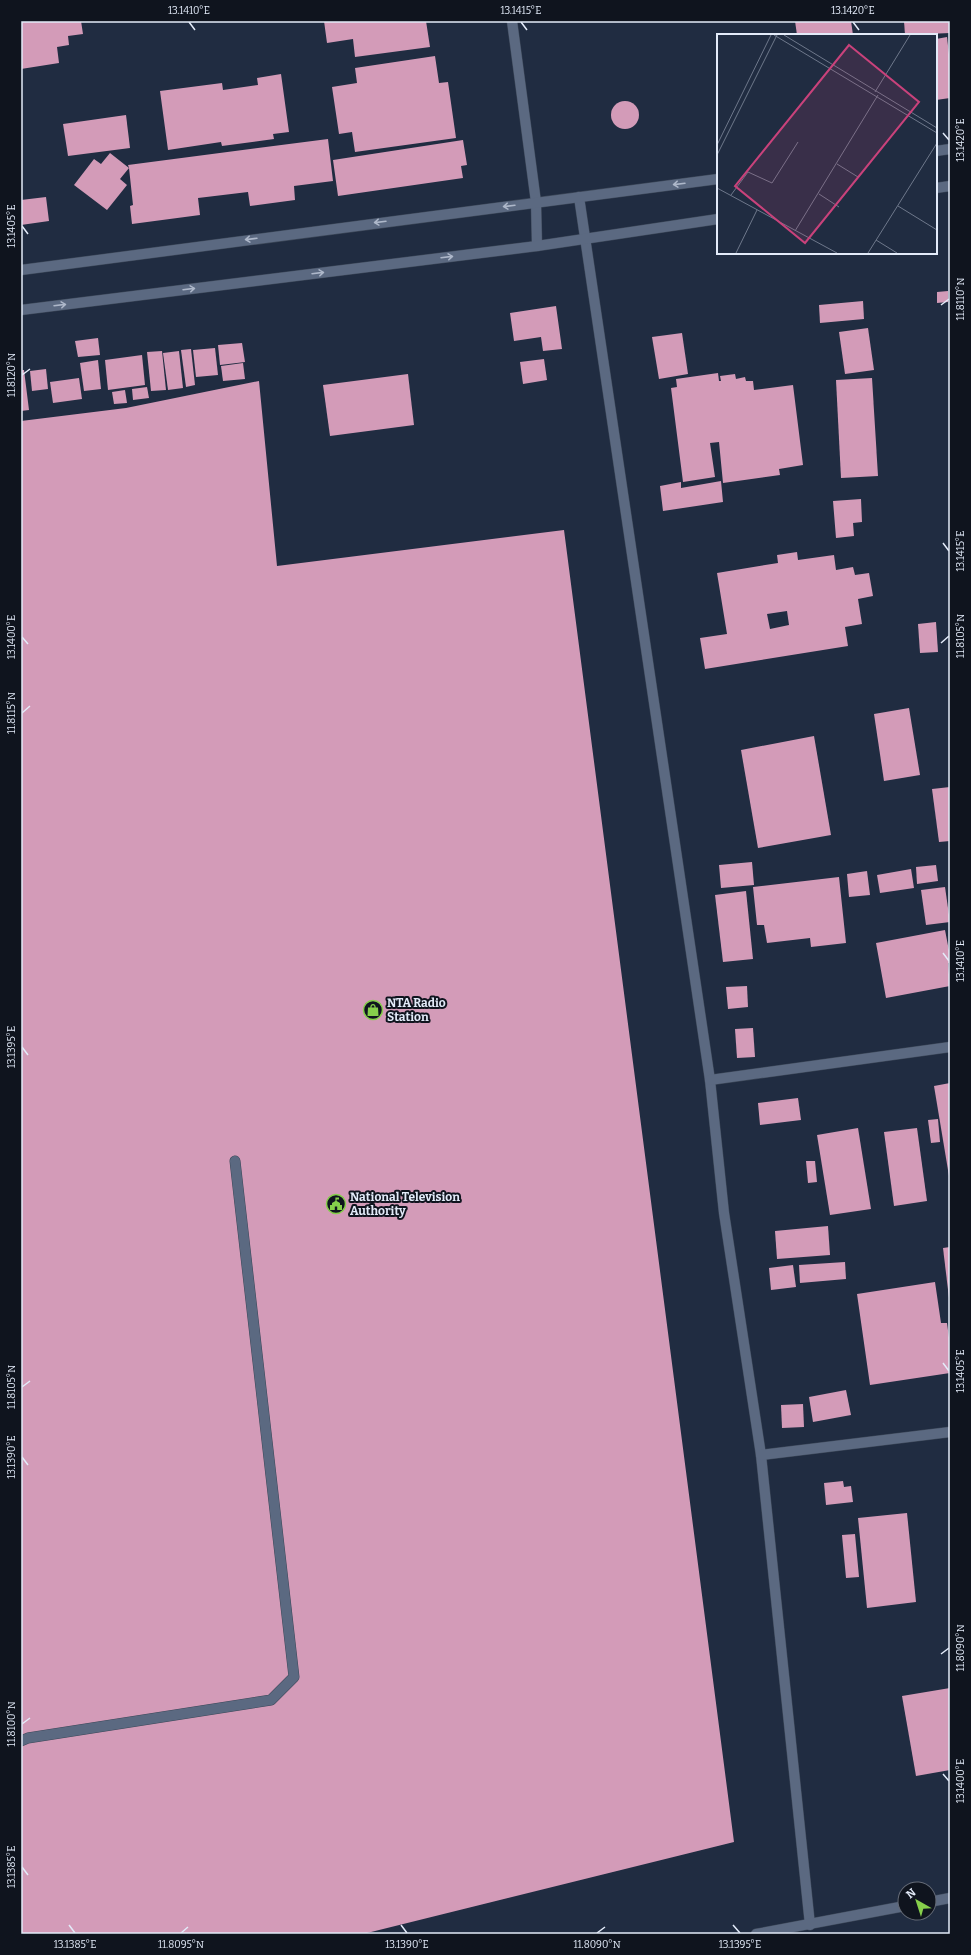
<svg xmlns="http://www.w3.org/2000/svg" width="971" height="1955" font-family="Bitter,serif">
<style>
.building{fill:#d39bb8;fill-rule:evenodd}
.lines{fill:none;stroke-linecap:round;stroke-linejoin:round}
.service-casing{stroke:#3d4859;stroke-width:11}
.minor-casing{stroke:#3d4859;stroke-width:11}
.tertiary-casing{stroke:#3d4859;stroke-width:11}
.service{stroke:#5b6981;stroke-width:10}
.minor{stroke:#5b6981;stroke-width:10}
.tertiary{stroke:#5b6981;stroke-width:10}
.oneway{stroke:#adb7c9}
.ticks{fill:none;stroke:#e3ebf9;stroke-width:1.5}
.labels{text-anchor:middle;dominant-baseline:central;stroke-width:4;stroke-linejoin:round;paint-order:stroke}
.poi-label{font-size:12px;font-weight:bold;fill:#e3ebf9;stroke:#0f141e;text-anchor:start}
.inset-road{fill:none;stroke:#6e788b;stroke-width:1}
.view{fill:#c9427b;fill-opacity:0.15;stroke:#c9427b;stroke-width:2}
.inset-edge{fill:none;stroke:#e3ebf9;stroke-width:2}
.neatline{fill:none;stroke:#e3ebf9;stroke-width:1.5}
.ticks-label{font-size:10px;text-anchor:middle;fill:#e3ebf9}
</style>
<rect width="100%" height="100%" fill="#202c41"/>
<g class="building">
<polygon points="21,21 81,21 83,34 68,36 69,45 57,47 59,63 21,69"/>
<polygon points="324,21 426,21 430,47 355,57 353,39 327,43"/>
<polygon points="795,21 851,21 853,35 797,35"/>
<polygon points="904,21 950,21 950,33 905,35"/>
<polygon points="947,37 950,63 950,98 936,100 936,39"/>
<polygon points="435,56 439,83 448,82 456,138 355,152 352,132 339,134 332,87 357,83 355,68"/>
<polygon points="281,74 289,132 273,134 274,139 222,146 221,142 168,150 160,91 222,83 223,90 258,85 257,78"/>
<circle cx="625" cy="115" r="14"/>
<polygon points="126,115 130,148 68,156 63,124"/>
<polygon points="328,139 333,181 294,186 295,200 250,206 248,192 198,198 200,215 132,224 130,206 133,205 129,168 120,179 127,185 107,210 74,185 94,159 101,164 110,153 129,168 128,165"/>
<polygon points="463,140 467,165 461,166 463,178 338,196 333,160"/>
<polygon points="46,197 49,221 21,225 21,200"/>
<polygon points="948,291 948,302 937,303 937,292"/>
<polygon points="863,301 864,319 820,323 819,305"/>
<polygon points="556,306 562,349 543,351 541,337 514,341 510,313"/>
<polygon points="868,328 874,370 845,374 839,332"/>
<polygon points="682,333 688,374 659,379 652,337"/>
<polygon points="98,338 100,355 78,357 75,341"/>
<polygon points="242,343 245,362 220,365 218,345"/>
<polygon points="215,348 218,375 196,377 193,350"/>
<polygon points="191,349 195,385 186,387 181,350"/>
<polygon points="162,351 166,390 151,391 147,352"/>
<polygon points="179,351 183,388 168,390 163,353"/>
<polygon points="142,355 145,385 108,390 105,360"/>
<polygon points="544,359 547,380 523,384 520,362"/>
<polygon points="98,360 101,389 84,391 80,363"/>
<polygon points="243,363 245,379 223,381 221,366"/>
<polygon points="46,369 48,389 32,391 30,371"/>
<polygon points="21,370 24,370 29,410 21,411"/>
<polygon points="718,373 719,381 721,381 720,376 735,374 736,379 745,377 746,381 753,381 754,390 793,385 803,465 779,469 780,475 723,483 719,442 710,443 715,477 683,482 671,388 677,387 676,379"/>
<polygon points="408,374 414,425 330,436 323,385"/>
<polygon points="79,378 82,399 53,403 50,382"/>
<polygon points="872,378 878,476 841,478 836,380"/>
<polygon points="259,381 277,566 564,530 734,1842 363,1934 21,1934 21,421 126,408"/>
<polygon points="147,387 149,398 133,400 132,389"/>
<polygon points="125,390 127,403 114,404 112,392"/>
<polygon points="721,481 723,502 663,511 660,486 681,482 681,488"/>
<polygon points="861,499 862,522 853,523 854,536 836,538 833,501"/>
<path d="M797 552 798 560 834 555 836 570 853 567 855 575 869 573 873 596 858 599 862 624 845 627 848 646 705 669 700 638 727 634 717 573 778 563 777 555ZM787 611 789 625 770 629 767 614Z"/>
<polygon points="936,622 938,652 920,653 918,624"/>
<polygon points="909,708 920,775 884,781 874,714"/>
<polygon points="814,736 831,835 758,848 741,750"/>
<polygon points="950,787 950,841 939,842 932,789"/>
<polygon points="752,862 754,885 721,888 719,865"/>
<polygon points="936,865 938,881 917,884 916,867"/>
<polygon points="911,869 914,888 880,893 877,875"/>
<polygon points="867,871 870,895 849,897 847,874"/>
<polygon points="839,877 846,943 811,947 810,938 767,943 764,925 757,925 753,887"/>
<polygon points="945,887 950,922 926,925 921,890"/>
<polygon points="746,891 753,959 723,962 715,895"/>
<polygon points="945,930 950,956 950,963 948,963 950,986 886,998 876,943"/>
<polygon points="747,986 748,1007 728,1009 726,987"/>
<polygon points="753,1028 755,1057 737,1058 735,1029"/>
<polygon points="950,1083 950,1176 949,1176 934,1086"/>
<polygon points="798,1098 801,1120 760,1125 758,1103"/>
<polygon points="938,1119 940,1142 931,1143 928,1120"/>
<polygon points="858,1128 871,1209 830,1215 817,1135"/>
<polygon points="917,1128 927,1201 894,1206 884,1132"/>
<polygon points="806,1161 815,1161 817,1182 808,1183"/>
<polygon points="828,1226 830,1255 777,1259 775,1231"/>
<polygon points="950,1247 950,1298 949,1298 943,1248"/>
<polygon points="845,1262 846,1279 800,1283 799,1265"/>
<polygon points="793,1265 796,1287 771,1290 769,1268"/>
<polygon points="935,1282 941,1323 947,1323 950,1345 950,1373 870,1385 857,1294"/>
<polygon points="846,1390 851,1415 813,1422 809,1397"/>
<polygon points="803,1404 804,1427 782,1428 781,1405"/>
<polygon points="843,1481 844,1487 851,1486 853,1502 826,1505 824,1483"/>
<polygon points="907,1513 916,1602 867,1608 858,1518"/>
<polygon points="855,1534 859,1577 846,1578 842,1535"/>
<polygon points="950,1688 950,1770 916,1776 902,1696"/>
</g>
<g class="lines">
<defs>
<polyline id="service" points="21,1741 28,1738 271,1700 294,1677 235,1161"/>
<g id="minor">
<polyline points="512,21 536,202 537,246"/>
<polyline points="579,197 710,1080 724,1213 761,1455 810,1925"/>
<polyline points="710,1080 950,1047"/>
<polyline points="761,1455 950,1432"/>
<polyline points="929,1902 950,1898"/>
<polyline points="756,1934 905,1906"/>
</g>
<g id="tertiary">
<polyline points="936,151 950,149"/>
<polyline points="936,188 950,186"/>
<polyline points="21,270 718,179"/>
<polyline points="21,310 537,246 718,219"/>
</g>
</defs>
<use href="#service" class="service-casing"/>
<use href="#minor" class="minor-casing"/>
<use href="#tertiary" class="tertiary-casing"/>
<use href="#service" class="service"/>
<use href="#minor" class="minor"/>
<use href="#tertiary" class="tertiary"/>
</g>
<defs><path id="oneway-shaft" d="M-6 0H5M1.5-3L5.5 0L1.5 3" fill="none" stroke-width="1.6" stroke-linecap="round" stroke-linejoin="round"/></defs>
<g class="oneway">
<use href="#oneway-shaft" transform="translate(679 184) rotate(173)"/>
<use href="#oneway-shaft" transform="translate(509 206) rotate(173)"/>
<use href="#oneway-shaft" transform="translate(380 222) rotate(173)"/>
<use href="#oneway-shaft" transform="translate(251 239) rotate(173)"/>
<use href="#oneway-shaft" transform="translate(447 257) rotate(-7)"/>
<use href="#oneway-shaft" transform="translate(318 273) rotate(-7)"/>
<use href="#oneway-shaft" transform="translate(189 289) rotate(-7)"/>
<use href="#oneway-shaft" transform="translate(60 305) rotate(-7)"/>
</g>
<path class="ticks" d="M189 22 195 30M521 22 527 30M853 22 859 30M943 133 949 140M22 226 28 234M941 305 949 299M22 375 30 369M943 543 949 551M22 637 28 644M941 643 949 636M22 713 30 706M943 953 949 961M22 1047 28 1055M943 1363 949 1371M22 1387 30 1381M22 1457 28 1465M941 1654 949 1648M22 1724 30 1718M943 1774 949 1781M22 1867 28 1875M69 1925 75 1933M401 1925 407 1933M733 1925 740 1933M181 1933 188 1927M597 1933 605 1927"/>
<defs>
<symbol id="shop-ring" viewBox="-11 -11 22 22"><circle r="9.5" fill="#0f141e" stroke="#86cf4b" stroke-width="1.5"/><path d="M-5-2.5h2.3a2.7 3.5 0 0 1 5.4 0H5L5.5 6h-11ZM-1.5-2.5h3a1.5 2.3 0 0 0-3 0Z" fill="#86cf4b"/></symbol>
<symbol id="civic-ring" viewBox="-11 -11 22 22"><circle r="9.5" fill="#0f141e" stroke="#86cf4b" stroke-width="1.5"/><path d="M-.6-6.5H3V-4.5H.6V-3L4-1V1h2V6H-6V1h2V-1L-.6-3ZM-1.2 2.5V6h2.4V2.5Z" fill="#86cf4b"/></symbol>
</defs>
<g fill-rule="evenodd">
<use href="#shop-ring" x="362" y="999" width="22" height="22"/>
<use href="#civic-ring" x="325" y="1193" width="22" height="22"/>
</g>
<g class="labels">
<g class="poi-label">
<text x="387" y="1003">NTA Radio<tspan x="387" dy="14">Station</tspan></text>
<text x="350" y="1197">National Television<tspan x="350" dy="14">Authority</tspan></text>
</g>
</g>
<g transform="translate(717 34)">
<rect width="220" height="220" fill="#202c41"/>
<path class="inset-road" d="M57 1 220 99M67 1 220 94M158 58 193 1M0 111 54 1M0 121 60 1M120 130 141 143M0 154 120 219M102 160 122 173M14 161 31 138 55 149 81 108M181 172 220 196M78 197 161 61M159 206 180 219M19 219 40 176M151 219 220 109"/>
<path class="view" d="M132 11 202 68 88 209 18 152Z"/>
<rect width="220" height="220" class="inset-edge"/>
</g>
<rect width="971" height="1955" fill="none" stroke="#0f141e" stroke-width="44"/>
<g transform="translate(917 1901) rotate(321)"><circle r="19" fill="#0f141e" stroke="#646a76"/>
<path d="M0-3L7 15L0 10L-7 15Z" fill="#86cf4b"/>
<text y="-6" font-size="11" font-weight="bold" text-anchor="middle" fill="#e3ebf9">N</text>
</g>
<rect x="22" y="22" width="927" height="1911" class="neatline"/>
<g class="ticks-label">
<text x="189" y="14">13.1410°E</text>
<text x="521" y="14">13.1415°E</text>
<text x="853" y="14">13.1420°E</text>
<text transform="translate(960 140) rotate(-90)" y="4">13.1420°E</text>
<text transform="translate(11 226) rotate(-90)" y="4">13.1405°E</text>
<text transform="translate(960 299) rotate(-90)" y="4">11.8110°N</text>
<text transform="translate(11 375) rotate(-90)" y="4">11.8120°N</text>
<text transform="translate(960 551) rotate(-90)" y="4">13.1415°E</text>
<text transform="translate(960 636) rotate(-90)" y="4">11.8105°N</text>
<text transform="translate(11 637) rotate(-90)" y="4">13.1400°E</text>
<text transform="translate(11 713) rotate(-90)" y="4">11.8115°N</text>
<text transform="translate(960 961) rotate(-90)" y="4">13.1410°E</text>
<text transform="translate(11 1047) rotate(-90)" y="4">13.1395°E</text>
<text transform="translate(960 1371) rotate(-90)" y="4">13.1405°E</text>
<text transform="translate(11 1387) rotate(-90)" y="4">11.8105°N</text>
<text transform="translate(11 1457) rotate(-90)" y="4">13.1390°E</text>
<text transform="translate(960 1648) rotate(-90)" y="4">11.8090°N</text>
<text transform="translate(11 1724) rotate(-90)" y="4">11.8100°N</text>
<text transform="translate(960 1781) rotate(-90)" y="4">13.1400°E</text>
<text transform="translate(11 1867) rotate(-90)" y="4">13.1385°E</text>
<text x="75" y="1948">13.1385°E</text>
<text x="181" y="1948">11.8095°N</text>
<text x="407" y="1948">13.1390°E</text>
<text x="597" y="1948">11.8090°N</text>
<text x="740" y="1948">13.1395°E</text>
</g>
</svg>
